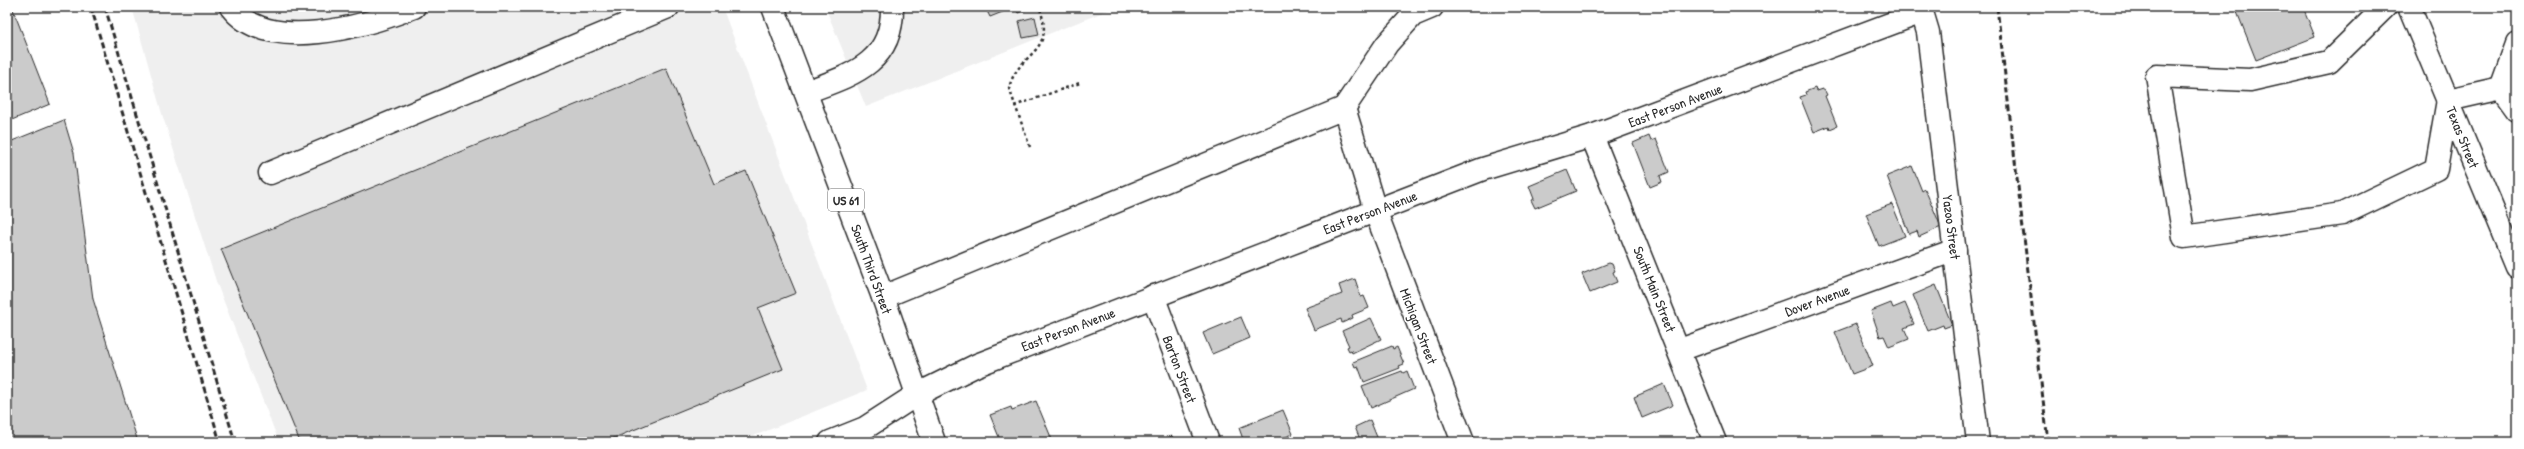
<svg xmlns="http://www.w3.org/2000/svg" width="2524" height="449" font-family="'Patrick Hand',sans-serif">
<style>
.built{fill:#efefef}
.building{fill:#cbcbcb;stroke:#2b2b2b}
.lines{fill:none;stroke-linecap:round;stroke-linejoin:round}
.minor-casing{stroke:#2b2b2b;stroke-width:25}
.major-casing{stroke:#2b2b2b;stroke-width:25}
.path{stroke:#2b2b2b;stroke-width:2.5;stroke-dasharray:3 3;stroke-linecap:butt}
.minor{stroke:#fff;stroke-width:22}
.major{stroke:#fff;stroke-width:22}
.rail{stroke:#2b2b2b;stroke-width:3;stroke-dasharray:6 3;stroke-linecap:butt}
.labels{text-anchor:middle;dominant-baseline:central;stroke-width:3;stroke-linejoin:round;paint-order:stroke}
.shield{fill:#fff;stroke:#6b6b6b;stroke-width:1}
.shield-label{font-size:13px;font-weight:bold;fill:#2b2b2b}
.street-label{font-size:14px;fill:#2b2b2b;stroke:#fff}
</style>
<rect width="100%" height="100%" fill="#fff"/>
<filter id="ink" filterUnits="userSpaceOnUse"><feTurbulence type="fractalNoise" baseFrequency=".025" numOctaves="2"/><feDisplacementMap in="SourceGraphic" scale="8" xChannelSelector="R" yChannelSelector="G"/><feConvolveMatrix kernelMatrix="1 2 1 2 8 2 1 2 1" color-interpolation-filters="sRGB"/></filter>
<g filter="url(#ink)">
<g class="built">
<polygon points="132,7 722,7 867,390 739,442 279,442 217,284 162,114"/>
<polygon points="825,7 1116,7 866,107"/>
</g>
<g class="building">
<polygon points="7,7 12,7 50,104 7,122"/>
<polygon points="985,7 1015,7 990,17"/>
<polygon points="1015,7 1032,7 1018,13"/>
<polygon points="2235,7 2303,7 2315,37 2256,60"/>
<polygon points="1035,17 1039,35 1023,38 1019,21"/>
<polygon points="666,68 714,184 746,171 796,293 758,308 783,369 604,442 300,442 221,249"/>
<polygon points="1815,88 1816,91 1822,89 1825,91 1827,95 1825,96 1837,126 1830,129 1829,126 1814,132 1800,97 1806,95 1805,92"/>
<polygon points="64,120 74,153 93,299 138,442 7,442 7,143"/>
<polygon points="1649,136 1651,141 1656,139 1669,172 1660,176 1662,182 1650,187 1633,143"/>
<polygon points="1912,166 1922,191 1925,189 1941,227 1919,237 1917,231 1909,234 1887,176"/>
<polygon points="1567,170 1576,191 1535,208 1531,200 1534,199 1529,186"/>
<polygon points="1892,204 1905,236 1879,246 1866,214"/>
<polygon points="1609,263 1612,264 1615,271 1613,272 1617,282 1590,293 1582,274"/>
<polygon points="1355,279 1361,297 1364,296 1369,308 1352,315 1353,318 1342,323 1341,319 1314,330 1305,308 1342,294 1339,285"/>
<polygon points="1936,285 1952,325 1944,328 1943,325 1928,331 1913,295"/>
<polygon points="1891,303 1893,308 1905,303 1914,324 1904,328 1909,339 1889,347 1884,336 1880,337 1871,311"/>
<polygon points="1241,317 1250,338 1212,354 1203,333"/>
<polygon points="1371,318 1381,339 1352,353 1351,350 1349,351 1347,347 1349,346 1342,331"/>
<polygon points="1856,324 1873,366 1852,374 1835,332"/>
<polygon points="1392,346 1393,349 1397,347 1404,364 1399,366 1400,368 1364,382 1358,366 1355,367 1353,362"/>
<polygon points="1402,371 1403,373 1407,371 1414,389 1371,408 1362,386"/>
<polygon points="1664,384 1673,405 1642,418 1634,397"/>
<polygon points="1036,401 1053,442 1001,442 990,415 1011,407 1012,410"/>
<polygon points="1283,410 1293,434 1273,442 1244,442 1239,428"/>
<polygon points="1370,420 1379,442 1361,442 1355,427"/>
<polygon points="1172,436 1175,442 1158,442"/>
</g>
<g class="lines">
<defs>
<g id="minor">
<path d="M231 7C268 55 366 26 414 7"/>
<polyline points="2385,7 2329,62 2250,80 2157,76 2184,237 2342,214 2436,169 2448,100 2501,88 2517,91"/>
<polyline points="2409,7 2517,267"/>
<polyline points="2501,88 2517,44"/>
<polyline points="2501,88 2517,110"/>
<path d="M806 92C851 75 893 64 892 7"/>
<polyline points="1344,108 1387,44 1413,15 1432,7"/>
<polyline points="1592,136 1715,442"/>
<polyline points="270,173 668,7"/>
<polyline points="1153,296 1208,442"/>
<polyline points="883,297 1344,108 1375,210 1463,442"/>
<polyline points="1680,350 1955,250"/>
<polyline points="830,442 865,428 916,395 977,365 1483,169 1592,136 1922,12 1928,32 1978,442"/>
</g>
<polyline id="major" points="773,7 883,297 934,442"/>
</defs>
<use href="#minor" class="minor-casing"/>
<use href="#major" class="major-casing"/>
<g class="path">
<polyline points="1014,106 1080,83"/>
<path d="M1030 147 1009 88C1018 51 1056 55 1040 9"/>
</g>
<use href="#minor" class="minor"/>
<use href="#major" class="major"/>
<g class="rail">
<polyline points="91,7 220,442"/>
<polyline points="105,7 235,442"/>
<polyline points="1997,7 2048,442"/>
</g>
</g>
</g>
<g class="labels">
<rect class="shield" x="828" y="189" width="36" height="22" rx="3"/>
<g class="shield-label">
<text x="846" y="200">US 61</text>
</g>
<g class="street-label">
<text transform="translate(1675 105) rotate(-21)">East Person Avenue</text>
<text transform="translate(2463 137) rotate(68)">Texas Street</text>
<text transform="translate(1370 212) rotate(-21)">East Person Avenue</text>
<text transform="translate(1952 227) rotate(83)">Yazoo Street</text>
<text transform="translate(872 269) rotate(70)">South Third Street</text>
<text transform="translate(1655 289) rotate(68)">South Main Street</text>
<text transform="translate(1817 300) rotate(-20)">Dover Avenue</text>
<text transform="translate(1419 326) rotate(69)">Michigan Street</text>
<text transform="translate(1068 329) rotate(-21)">East Person Avenue</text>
<text transform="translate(1180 369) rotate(69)">Barton Street</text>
</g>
</g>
<rect width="2524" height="449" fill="none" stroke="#fff" stroke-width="24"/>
<rect x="12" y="12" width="2500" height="425" fill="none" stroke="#2b2b2b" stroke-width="1.5" filter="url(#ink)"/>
</svg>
